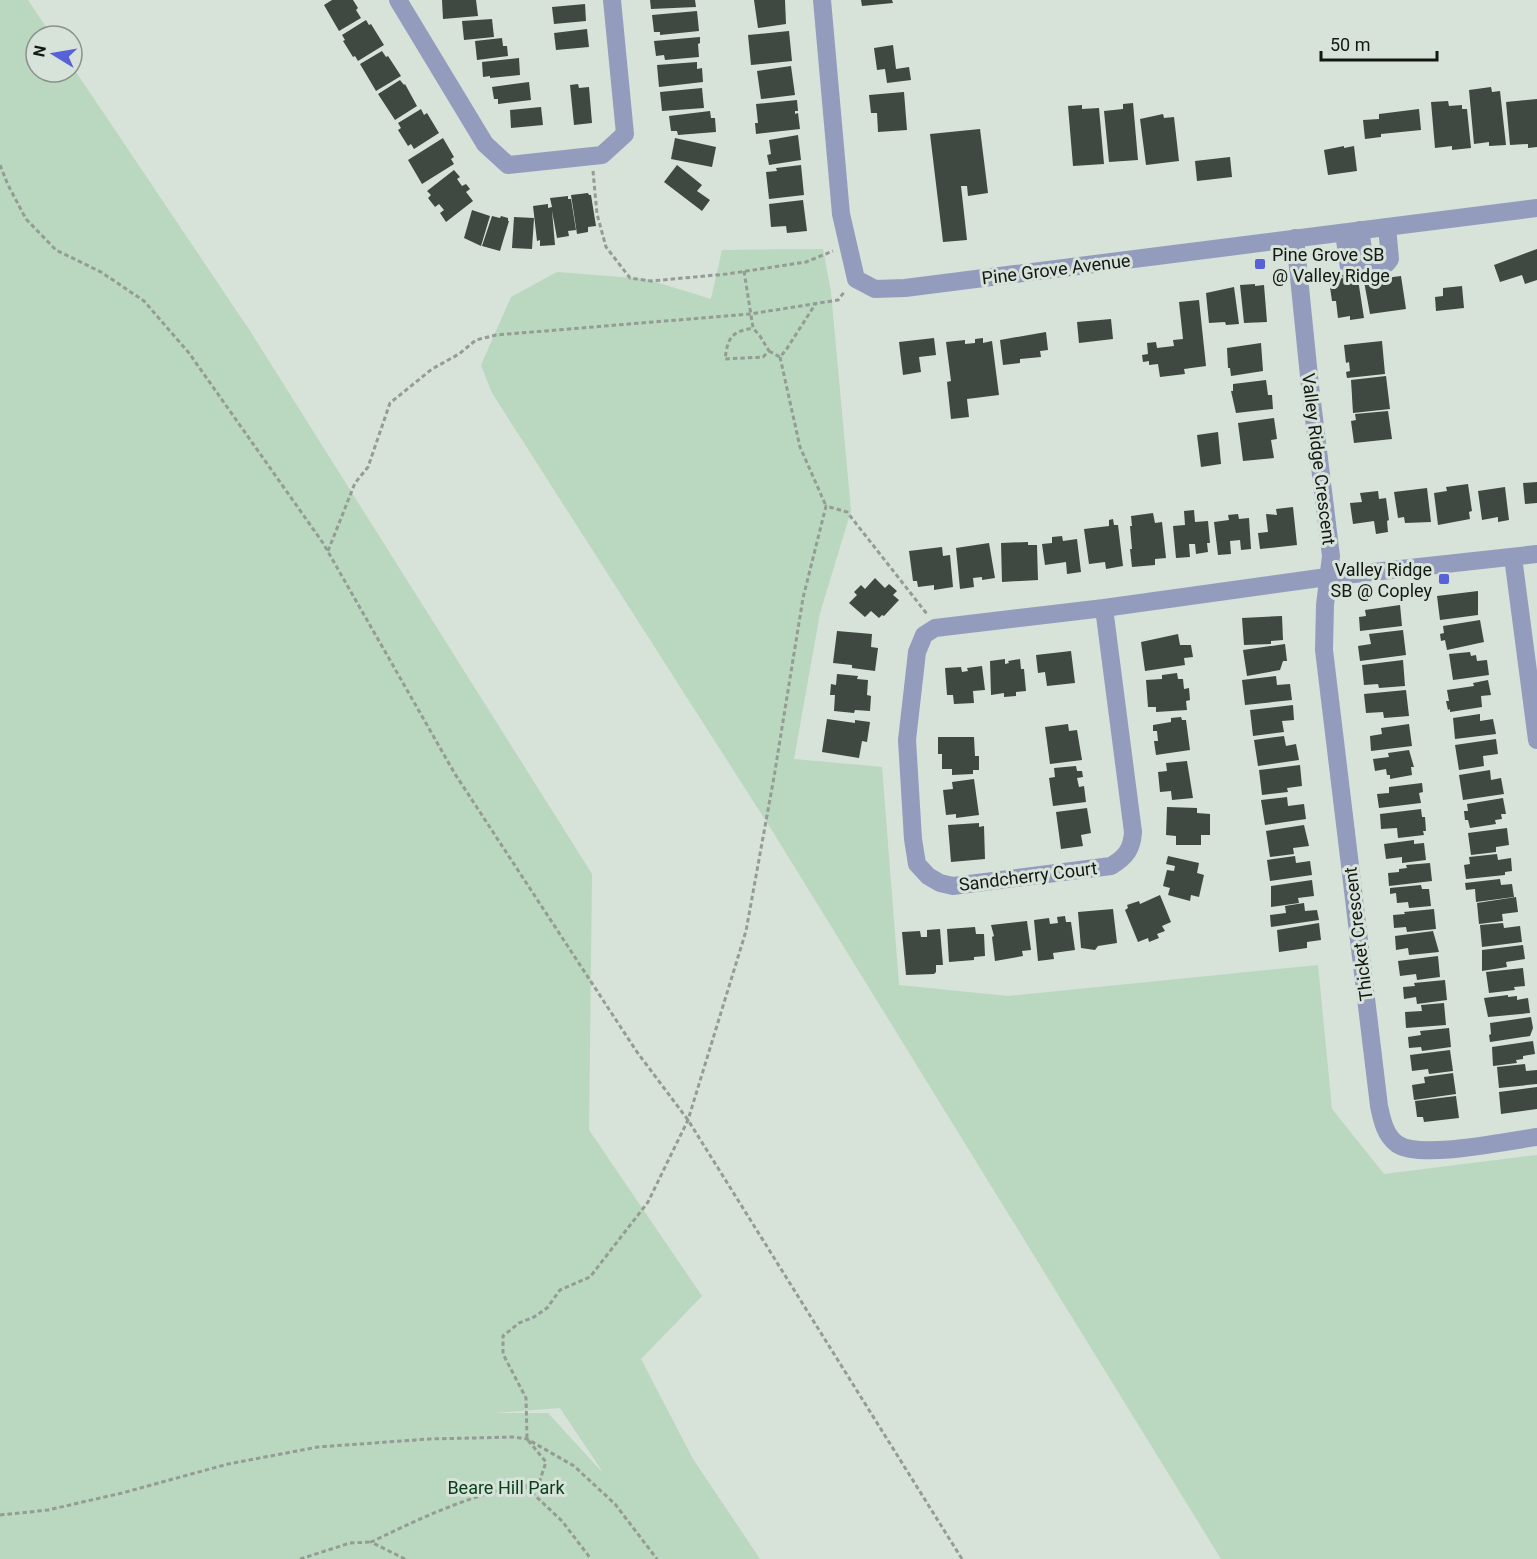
<svg xmlns="http://www.w3.org/2000/svg" width="1537" height="1559" font-family="Roboto,sans-serif">
<style>
.green{fill:#bad7bf;fill-rule:evenodd}
.building{fill:#3f4841}
.lines{fill:none;stroke-linecap:round;stroke-linejoin:round}
.path{stroke:#949c95;stroke-width:3;stroke-dasharray:4.5 3;stroke-linecap:butt}
.minor{stroke:#949cbe;stroke-width:18}
.poi-dot{fill:#5761d8;stroke:#d7e2d9;stroke-width:2}
.labels{text-anchor:middle;dominant-baseline:central;stroke-width:6;stroke-linejoin:round;paint-order:stroke}
.poi-label{font-size:18px;fill:#141815;stroke:#d7e2d9;text-anchor:start}
.street-label{font-size:18px;fill:#141815;stroke:#d7e2d9}
.park-label{font-size:18px;fill:#063f1b;stroke:#d7e2d9}
</style>
<rect width="100%" height="100%" fill="#d7e2d9"/>
<g class="green">
<path d="M0 0H28L52 36H36V72H72V66L250 331 592 874 589 1130 702 1296 641 1359 693 1459 760 1559H0ZM560 1408 602 1471V1472L548 1413H493Z"/>
<polygon points="823,249 831,292 851,511 820,613 794,759 882,767 899,985 1008,996 1318,965 1332,1109 1384,1174 1537,1155 1537,1559 1221,1559 773,832 492,393 481,365 511,297 557,272 646,279 711,299 722,250"/>
</g>
<g class="building">
<polygon points="332,0 353,0 358,8 356,10 361,18 339,31 324,5"/>
<polygon points="442,0 476,0 478,16 443,19"/>
<polygon points="650,0 695,0 696,7 651,9"/>
<polygon points="754,0 785,0 786,24 758,28"/>
<polygon points="861,0 892,0 893,3 862,6"/>
<polygon points="585,4 586,21 554,24 552,7"/>
<polygon points="697,11 699,31 660,35 660,32 654,32 652,15"/>
<polygon points="492,19 494,37 464,40 462,21"/>
<polygon points="366,20 369,25 371,24 384,45 358,61 355,56 353,57 343,41 345,40 342,35"/>
<polygon points="587,29 589,47 556,50 554,33"/>
<polygon points="789,31 792,61 751,65 748,35"/>
<polygon points="700,37 700,43 698,44 699,57 665,60 664,55 656,56 654,41"/>
<polygon points="502,38 503,46 507,46 508,56 477,60 475,41"/>
<polygon points="893,45 896,69 909,67 911,80 887,83 885,69 877,70 874,48"/>
<polygon points="382,51 386,57 388,56 401,76 376,91 360,64"/>
<polygon points="519,58 520,75 490,78 490,76 483,77 482,62"/>
<polygon points="697,62 697,69 702,68 703,82 659,87 657,65"/>
<polygon points="791,66 795,95 761,99 757,71"/>
<polygon points="400,80 404,85 405,84 417,106 395,120 378,94"/>
<polygon points="529,82 531,100 498,104 498,99 494,99 492,87"/>
<polygon points="578,84 579,88 589,87 592,123 574,125 570,85"/>
<polygon points="1491,87 1492,92 1500,91 1506,145 1489,146 1489,142 1474,144 1469,90"/>
<polygon points="702,88 704,108 662,111 660,92"/>
<polygon points="904,92 907,130 878,132 877,113 871,113 869,95"/>
<polygon points="1537,99 1537,147 1528,148 1528,144 1510,145 1506,102"/>
<polygon points="797,100 798,111 795,111 795,114 798,113 800,129 756,134 755,123 758,123 756,104"/>
<polygon points="1448,101 1449,106 1462,105 1462,109 1467,109 1471,148 1452,150 1452,146 1435,148 1431,102"/>
<polygon points="1133,103 1138,160 1109,162 1104,111 1123,109 1123,104"/>
<polygon points="1082,105 1082,109 1099,108 1104,164 1073,166 1068,106"/>
<polygon points="541,107 543,125 511,128 510,110"/>
<polygon points="421,109 424,115 427,113 439,133 414,149 411,144 408,146 398,130 401,128 398,123"/>
<polygon points="1419,109 1421,130 1381,134 1381,137 1365,139 1363,120 1379,119 1379,114"/>
<polygon points="710,111 711,118 715,118 716,132 678,135 677,131 671,131 669,116"/>
<polygon points="1163,114 1164,118 1174,117 1179,161 1146,165 1140,119"/>
<polygon points="980,129 988,193 968,196 967,186 961,186 967,240 943,242 930,134"/>
<polygon points="798,135 801,160 769,165 767,155 771,154 769,140"/>
<polygon points="443,138 454,157 451,159 454,164 422,184 408,160"/>
<polygon points="675,138 716,147 712,167 671,159"/>
<polygon points="1344,146 1344,148 1354,146 1357,171 1328,175 1324,150"/>
<polygon points="1230,157 1232,177 1197,181 1195,161"/>
<polygon points="677,165 702,185 697,191 710,200 702,211 664,182"/>
<polygon points="801,165 804,195 769,199 766,172 777,171 776,168"/>
<polygon points="454,170 460,177 457,179 462,186 466,184 470,189 466,192 473,201 446,222 440,213 444,210 439,204 435,207 428,198 431,195 427,191"/>
<polygon points="588,193 589,195 591,195 596,226 588,227 588,232 577,234 571,195"/>
<polygon points="568,196 568,199 571,199 576,230 568,231 569,236 557,238 552,211 555,245 540,246 540,240 537,241 533,206 548,204 548,208 552,207 550,198"/>
<polygon points="803,200 807,231 787,233 786,226 771,227 769,204"/>
<polygon points="472,210 490,216 481,246 464,238"/>
<polygon points="492,216 500,218 501,216 508,218 508,221 509,221 500,251 482,246"/>
<polygon points="514,217 534,218 532,249 512,248"/>
<polygon points="1537,249 1537,280 1525,284 1522,275 1500,282 1494,265"/>
<polygon points="1357,273 1364,318 1350,320 1350,316 1338,318 1336,301 1332,301 1329,280 1343,278 1342,275"/>
<polygon points="1375,275 1376,282 1385,280 1385,278 1401,276 1406,309 1370,314 1363,276"/>
<polygon points="1255,284 1255,286 1264,285 1267,322 1244,323 1240,285"/>
<polygon points="1462,286 1464,308 1436,311 1435,297 1443,296 1443,288"/>
<polygon points="1234,287 1239,324 1226,325 1225,322 1209,323 1206,293"/>
<polygon points="1199,300 1206,366 1184,369 1185,374 1160,377 1158,364 1149,365 1149,361 1143,362 1142,355 1148,354 1147,343 1156,342 1157,348 1174,346 1173,340 1183,339 1179,302"/>
<polygon points="1111,319 1113,339 1079,343 1077,322"/>
<polygon points="1046,332 1048,350 1040,351 1041,357 1020,359 1020,363 1003,365 1000,340"/>
<polygon points="934,338 936,355 919,357 921,372 903,375 899,342"/>
<polygon points="983,338 983,343 992,341 999,395 967,399 969,417 951,419 947,382 951,381 946,342 965,340 965,344 975,343 975,339"/>
<polygon points="1382,341 1385,374 1347,378 1346,372 1350,371 1349,362 1346,363 1344,345"/>
<polygon points="1261,343 1263,371 1231,376 1230,368 1228,368 1227,348"/>
<polygon points="1386,376 1390,409 1353,413 1351,380"/>
<polygon points="1266,380 1268,395 1272,395 1273,409 1236,413 1231,391 1233,391 1233,384"/>
<polygon points="1388,411 1392,439 1354,443 1351,421 1356,420 1355,414"/>
<polygon points="1274,418 1277,439 1271,440 1274,458 1243,461 1238,423"/>
<polygon points="1218,432 1221,464 1201,467 1197,435"/>
<polygon points="1537,482 1537,503 1525,504 1523,483"/>
<polygon points="1468,484 1472,511 1469,512 1470,519 1438,525 1434,493 1447,491 1446,487"/>
<polygon points="1505,487 1509,520 1498,522 1498,517 1482,520 1478,491"/>
<polygon points="1427,488 1431,522 1405,523 1404,517 1398,518 1394,492"/>
<polygon points="1378,491 1379,499 1386,498 1389,520 1387,521 1388,532 1376,534 1374,521 1353,524 1350,503 1362,502 1360,493"/>
<polygon points="1293,507 1297,545 1260,549 1258,533 1268,532 1266,514 1277,515 1276,509"/>
<polygon points="1194,510 1195,522 1208,521 1210,543 1207,543 1208,552 1196,554 1195,544 1189,544 1190,557 1176,558 1173,526 1185,525 1184,511"/>
<polygon points="1153,513 1155,523 1162,522 1166,558 1155,559 1155,565 1132,567 1130,549 1132,549 1130,526 1132,526 1131,516"/>
<polygon points="1238,514 1239,519 1249,518 1251,549 1241,550 1240,540 1230,541 1231,554 1218,555 1214,522 1229,520 1228,515"/>
<polygon points="1113,519 1114,525 1118,525 1123,566 1106,569 1105,562 1089,564 1084,529 1109,526 1109,520"/>
<polygon points="1062,536 1063,541 1077,539 1081,572 1067,574 1066,562 1045,565 1042,544 1052,543 1052,537"/>
<polygon points="1028,542 1028,545 1037,545 1038,580 1002,582 1001,543"/>
<polygon points="989,543 995,578 982,580 982,577 973,578 974,587 960,589 956,548"/>
<polygon points="942,547 943,556 950,555 953,587 934,590 934,585 918,587 917,581 913,581 909,551"/>
<polygon points="875,578 885,588 889,584 897,591 893,595 899,600 884,616 882,615 879,618 871,611 865,617 849,603 857,595 854,592 861,585 865,589"/>
<polygon points="1478,591 1478,615 1440,620 1437,596"/>
<polygon points="1400,605 1402,626 1360,631 1359,617 1366,616 1365,610"/>
<polygon points="1282,616 1283,640 1271,641 1271,644 1244,645 1242,618"/>
<polygon points="1480,620 1484,642 1447,650 1445,640 1441,641 1440,634 1444,633 1443,626"/>
<polygon points="1403,630 1406,655 1360,661 1358,646 1371,644 1369,634"/>
<polygon points="837,631 872,634 871,647 878,648 875,671 852,668 852,665 833,663"/>
<polygon points="1178,634 1180,645 1191,645 1193,657 1184,658 1185,665 1145,671 1141,642"/>
<polygon points="1285,644 1287,661 1283,661 1280,670 1247,676 1243,650"/>
<polygon points="1071,651 1075,683 1047,686 1045,672 1038,673 1036,655"/>
<polygon points="1470,652 1471,656 1476,655 1477,661 1487,660 1489,675 1453,680 1449,654"/>
<polygon points="1005,659 1005,664 1009,663 1008,661 1020,659 1021,669 1024,669 1026,691 1016,692 1016,696 1004,697 1004,693 991,695 990,661"/>
<polygon points="1403,660 1405,686 1379,688 1378,684 1364,685 1362,665"/>
<polygon points="982,666 985,690 973,691 974,703 954,704 953,695 947,695 945,668 961,667 962,672 968,671 967,668"/>
<polygon points="1177,673 1178,679 1183,679 1184,689 1189,688 1190,700 1186,701 1187,710 1156,712 1156,707 1148,707 1146,680 1162,679 1162,675"/>
<polygon points="837,674 858,676 857,679 868,680 867,695 871,696 870,711 855,710 854,713 834,711 835,695 830,695 831,684 836,685"/>
<polygon points="1276,676 1277,685 1290,684 1292,700 1245,705 1242,680"/>
<polygon points="1488,680 1491,695 1481,696 1482,707 1450,712 1450,709 1448,710 1446,701 1449,701 1447,690 1474,686 1473,683"/>
<polygon points="1406,690 1409,716 1384,718 1383,712 1366,713 1364,694"/>
<polygon points="1293,705 1294,720 1282,721 1284,732 1253,736 1250,710"/>
<polygon points="1480,714 1480,721 1493,719 1496,734 1455,739 1453,718"/>
<polygon points="1181,717 1182,720 1186,720 1190,750 1156,755 1154,741 1158,741 1157,731 1153,731 1153,725 1171,722 1171,718"/>
<polygon points="827,719 855,723 855,720 870,722 867,742 862,741 859,758 822,752"/>
<polygon points="1068,724 1069,731 1077,730 1082,760 1050,764 1045,727"/>
<polygon points="1409,724 1412,746 1371,751 1370,736 1382,734 1381,728"/>
<polygon points="1284,736 1286,746 1296,744 1299,760 1258,766 1254,740"/>
<polygon points="938,737 974,737 975,756 979,756 979,770 973,770 973,774 952,775 952,769 942,769 942,754 938,754"/>
<polygon points="1496,739 1498,754 1483,756 1484,766 1459,770 1455,745"/>
<polygon points="1409,750 1414,767 1411,767 1412,775 1390,779 1390,775 1387,775 1386,769 1375,771 1373,759 1389,757 1388,753"/>
<polygon points="1187,761 1193,798 1172,800 1171,791 1160,792 1158,772 1167,771 1166,763"/>
<polygon points="1300,765 1302,786 1287,788 1288,792 1262,795 1259,770"/>
<polygon points="1076,766 1077,771 1082,771 1083,777 1077,778 1079,787 1084,786 1086,802 1053,806 1049,778 1055,777 1054,768"/>
<polygon points="1490,770 1491,780 1501,778 1504,794 1463,800 1459,775"/>
<polygon points="974,779 979,815 956,818 956,814 946,815 943,790 953,789 952,782"/>
<polygon points="1422,783 1423,792 1419,793 1421,803 1379,808 1377,794 1389,793 1389,787"/>
<polygon points="1287,797 1288,806 1304,804 1306,819 1265,825 1261,800"/>
<polygon points="1503,798 1506,814 1501,814 1502,819 1495,820 1496,824 1470,828 1468,820 1465,820 1464,811 1468,811 1467,804"/>
<polygon points="1167,807 1197,808 1197,813 1210,814 1210,835 1201,835 1201,845 1176,845 1176,836 1166,835"/>
<polygon points="1087,808 1091,833 1081,835 1083,846 1061,849 1056,812"/>
<polygon points="1421,809 1422,817 1425,817 1426,831 1423,831 1424,835 1398,838 1397,828 1381,829 1380,814"/>
<polygon points="979,823 979,827 984,826 985,859 951,862 948,825"/>
<polygon points="1304,825 1309,846 1293,848 1294,854 1270,857 1266,831"/>
<polygon points="1507,828 1509,845 1496,847 1496,852 1471,855 1468,833"/>
<polygon points="1414,840 1414,844 1424,843 1426,860 1402,863 1402,857 1386,859 1384,844"/>
<polygon points="1497,854 1498,860 1511,858 1512,871 1505,872 1505,875 1466,879 1464,865 1470,864 1469,857"/>
<polygon points="1168,856 1199,863 1197,873 1204,875 1199,897 1191,895 1190,901 1168,895 1170,888 1163,886 1167,870 1174,871 1175,866 1166,864"/>
<polygon points="1295,856 1296,863 1310,861 1312,875 1270,881 1267,860"/>
<polygon points="1430,863 1432,881 1389,886 1388,873 1399,872 1399,869 1407,868 1406,865"/>
<polygon points="1500,879 1501,885 1512,884 1514,897 1476,902 1475,889 1466,890 1465,883"/>
<polygon points="1312,880 1314,896 1298,898 1299,903 1271,907 1271,886"/>
<polygon points="1421,885 1422,889 1429,889 1431,906 1409,908 1408,902 1397,903 1396,893 1390,894 1390,888"/>
<polygon points="1160,895 1171,922 1162,926 1165,931 1157,934 1159,938 1149,942 1148,938 1138,942 1125,910 1128,908 1127,905 1139,901 1140,904"/>
<polygon points="1516,897 1518,912 1502,914 1503,921 1479,924 1477,903"/>
<polygon points="1304,903 1305,911 1317,910 1319,920 1271,927 1270,915 1286,913 1285,906"/>
<polygon points="1113,909 1117,943 1098,946 1095,950 1081,948 1078,912"/>
<polygon points="1434,909 1436,929 1407,932 1406,927 1394,928 1393,915 1405,914 1404,912"/>
<polygon points="1065,916 1066,922 1071,922 1075,950 1053,953 1054,959 1038,961 1034,920 1049,918 1050,924 1058,923 1057,917"/>
<polygon points="1027,921 1031,950 1022,951 1023,956 995,961 992,937 994,936 991,925"/>
<polygon points="1319,923 1321,940 1307,942 1307,948 1279,952 1277,930"/>
<polygon points="1503,923 1504,928 1520,926 1522,942 1482,947 1480,925"/>
<polygon points="975,927 976,934 984,934 985,956 974,957 974,960 949,962 947,929"/>
<polygon points="940,929 943,965 936,965 936,972 934,974 906,975 902,932 920,931 921,937 927,937 927,930"/>
<polygon points="1433,931 1439,952 1409,955 1408,948 1396,950 1395,936"/>
<polygon points="1523,945 1525,959 1506,962 1507,967 1482,971 1482,950"/>
<polygon points="1438,956 1440,977 1417,980 1416,974 1400,976 1398,961"/>
<polygon points="1523,968 1525,986 1514,987 1515,990 1489,993 1486,972"/>
<polygon points="1445,980 1447,1000 1417,1004 1416,997 1404,999 1403,987 1415,986 1414,983"/>
<polygon points="1508,995 1508,997 1517,996 1517,1000 1528,998 1530,1013 1488,1017 1484,998"/>
<polygon points="1444,1003 1446,1025 1406,1028 1405,1012 1422,1011 1421,1005"/>
<polygon points="1531,1017 1533,1028 1530,1036 1490,1042 1489,1035 1491,1034 1490,1023"/>
<polygon points="1449,1028 1451,1047 1422,1051 1421,1047 1409,1048 1408,1037 1421,1035 1420,1031"/>
<polygon points="1533,1041 1535,1054 1523,1056 1523,1059 1516,1060 1517,1063 1493,1066 1492,1047"/>
<polygon points="1450,1050 1453,1071 1429,1074 1428,1069 1412,1071 1410,1055"/>
<polygon points="1525,1064 1526,1071 1537,1070 1537,1084 1499,1088 1497,1067"/>
<polygon points="1453,1073 1456,1094 1414,1100 1412,1085 1425,1083 1424,1077"/>
<polygon points="1537,1087 1537,1109 1501,1114 1499,1092"/>
<polygon points="1456,1096 1459,1118 1424,1122 1423,1117 1417,1117 1415,1101"/>
</g>
<g class="lines">
<g class="path">
<polyline points="0,165 8,185 26,219 56,250 101,272 144,301 189,353 323,543 455,774 637,1052 688,1120 962,1559"/>
<polyline points="593,171 597,214 606,247 630,278 651,281 727,274 806,262 833,251"/>
<path d="M744 271 753 328 760 336 769 351 763 357 725 359C728 337 731 332 753 328"/>
<polyline points="769,351 780,357 786,350 816,303"/>
<polyline points="780,357 800,447 826,506"/>
<polyline points="328,551 355,483 368,467 390,403 432,369 459,354 476,340 496,335 750,314 838,300 845,291"/>
<polyline points="526,1487 562,1521 591,1559"/>
<polyline points="0,1515 48,1510 122,1493 228,1464 318,1447 429,1439 514,1437 527,1439 574,1466 615,1504 657,1559"/>
<polyline points="300,1559 350,1543 370,1542"/>
<path d="M405 1559 371 1542C411 1523 450 1504 493 1492 508 1487 524 1487 539 1483L546 1462 527 1439 526 1398 503 1354V1336L519 1323 534 1317 547 1308 560 1290 590 1277 648 1202 688 1120 746 931 774 777 803 598 826 506 847 512 927 614"/>
</g>
<g class="minor">
<polyline points="398,0 485,144 508,165 602,155 625,134 612,0"/>
<polyline points="822,0 841,214 856,279 875,289 905,288 1537,208"/>
<path d="M1360 230 1365 262C1374 268 1384 269 1390 259L1387 227"/>
<polyline points="1344,233 1349,268"/>
<path d="M1295 238 1310 386 1331 556 1325 605 1324 650 1379 1106C1382 1120 1385 1135 1397 1144 1420 1160 1507 1141 1537 1137"/>
<polyline points="1513,557 1537,740"/>
<path d="M1104 608 1133 832C1132 849 1126 857 1111 866L953 886 940 883 928 876 917 864 913 839 907 740 915 670 917 652 924 635 935 628 1104 608 1327 577 1537 554"/>
</g>
</g>
<g class="poi-dot">
<rect x="1254" y="258" width="12" height="12" rx="3"/>
<rect x="1438" y="573" width="12" height="12" rx="3"/>
</g>
<g class="labels">
<g class="poi-label">
<text x="1272" y="254">Pine Grove SB<tspan x="1272" dy="21">@ Valley Ridge</tspan></text>
<text x="1432" y="569" text-anchor="end">Valley Ridge<tspan x="1432" dy="21">SB @ Copley</tspan></text>
</g>
<g class="street-label">
<text transform="translate(1056 269) rotate(-7)">Pine Grove Avenue</text>
<text transform="translate(1319 459) rotate(83)">Valley Ridge Crescent</text>
<text transform="translate(1028 876) rotate(-7)">Sandcherry Court</text>
<text transform="translate(1358 934) rotate(-97)">Thicket Crescent</text>
</g>
<g class="park-label">
<text x="506" y="1487">Beare Hill Park</text>
</g>
</g>
<g transform="translate(54 54) rotate(281)"><circle r="28" fill="#d7e2d9" stroke="#89918b" stroke-width="1.5"/>
<path d="M0-4.5L10 22L0 15L-10 22Z" fill="#5761d8"/>
<text y="-9" font-size="16" font-weight="bold" text-anchor="middle" fill="#141815">N</text>
</g>
<path d="M1321 51v9h116v-9" fill="none" stroke="#141815" stroke-width="3"/>
<text x="1330" y="51" font-size="18" fill="#141815" stroke="#d7e2d9" stroke-width="4.5" paint-order="stroke">50 m</text>
</svg>
